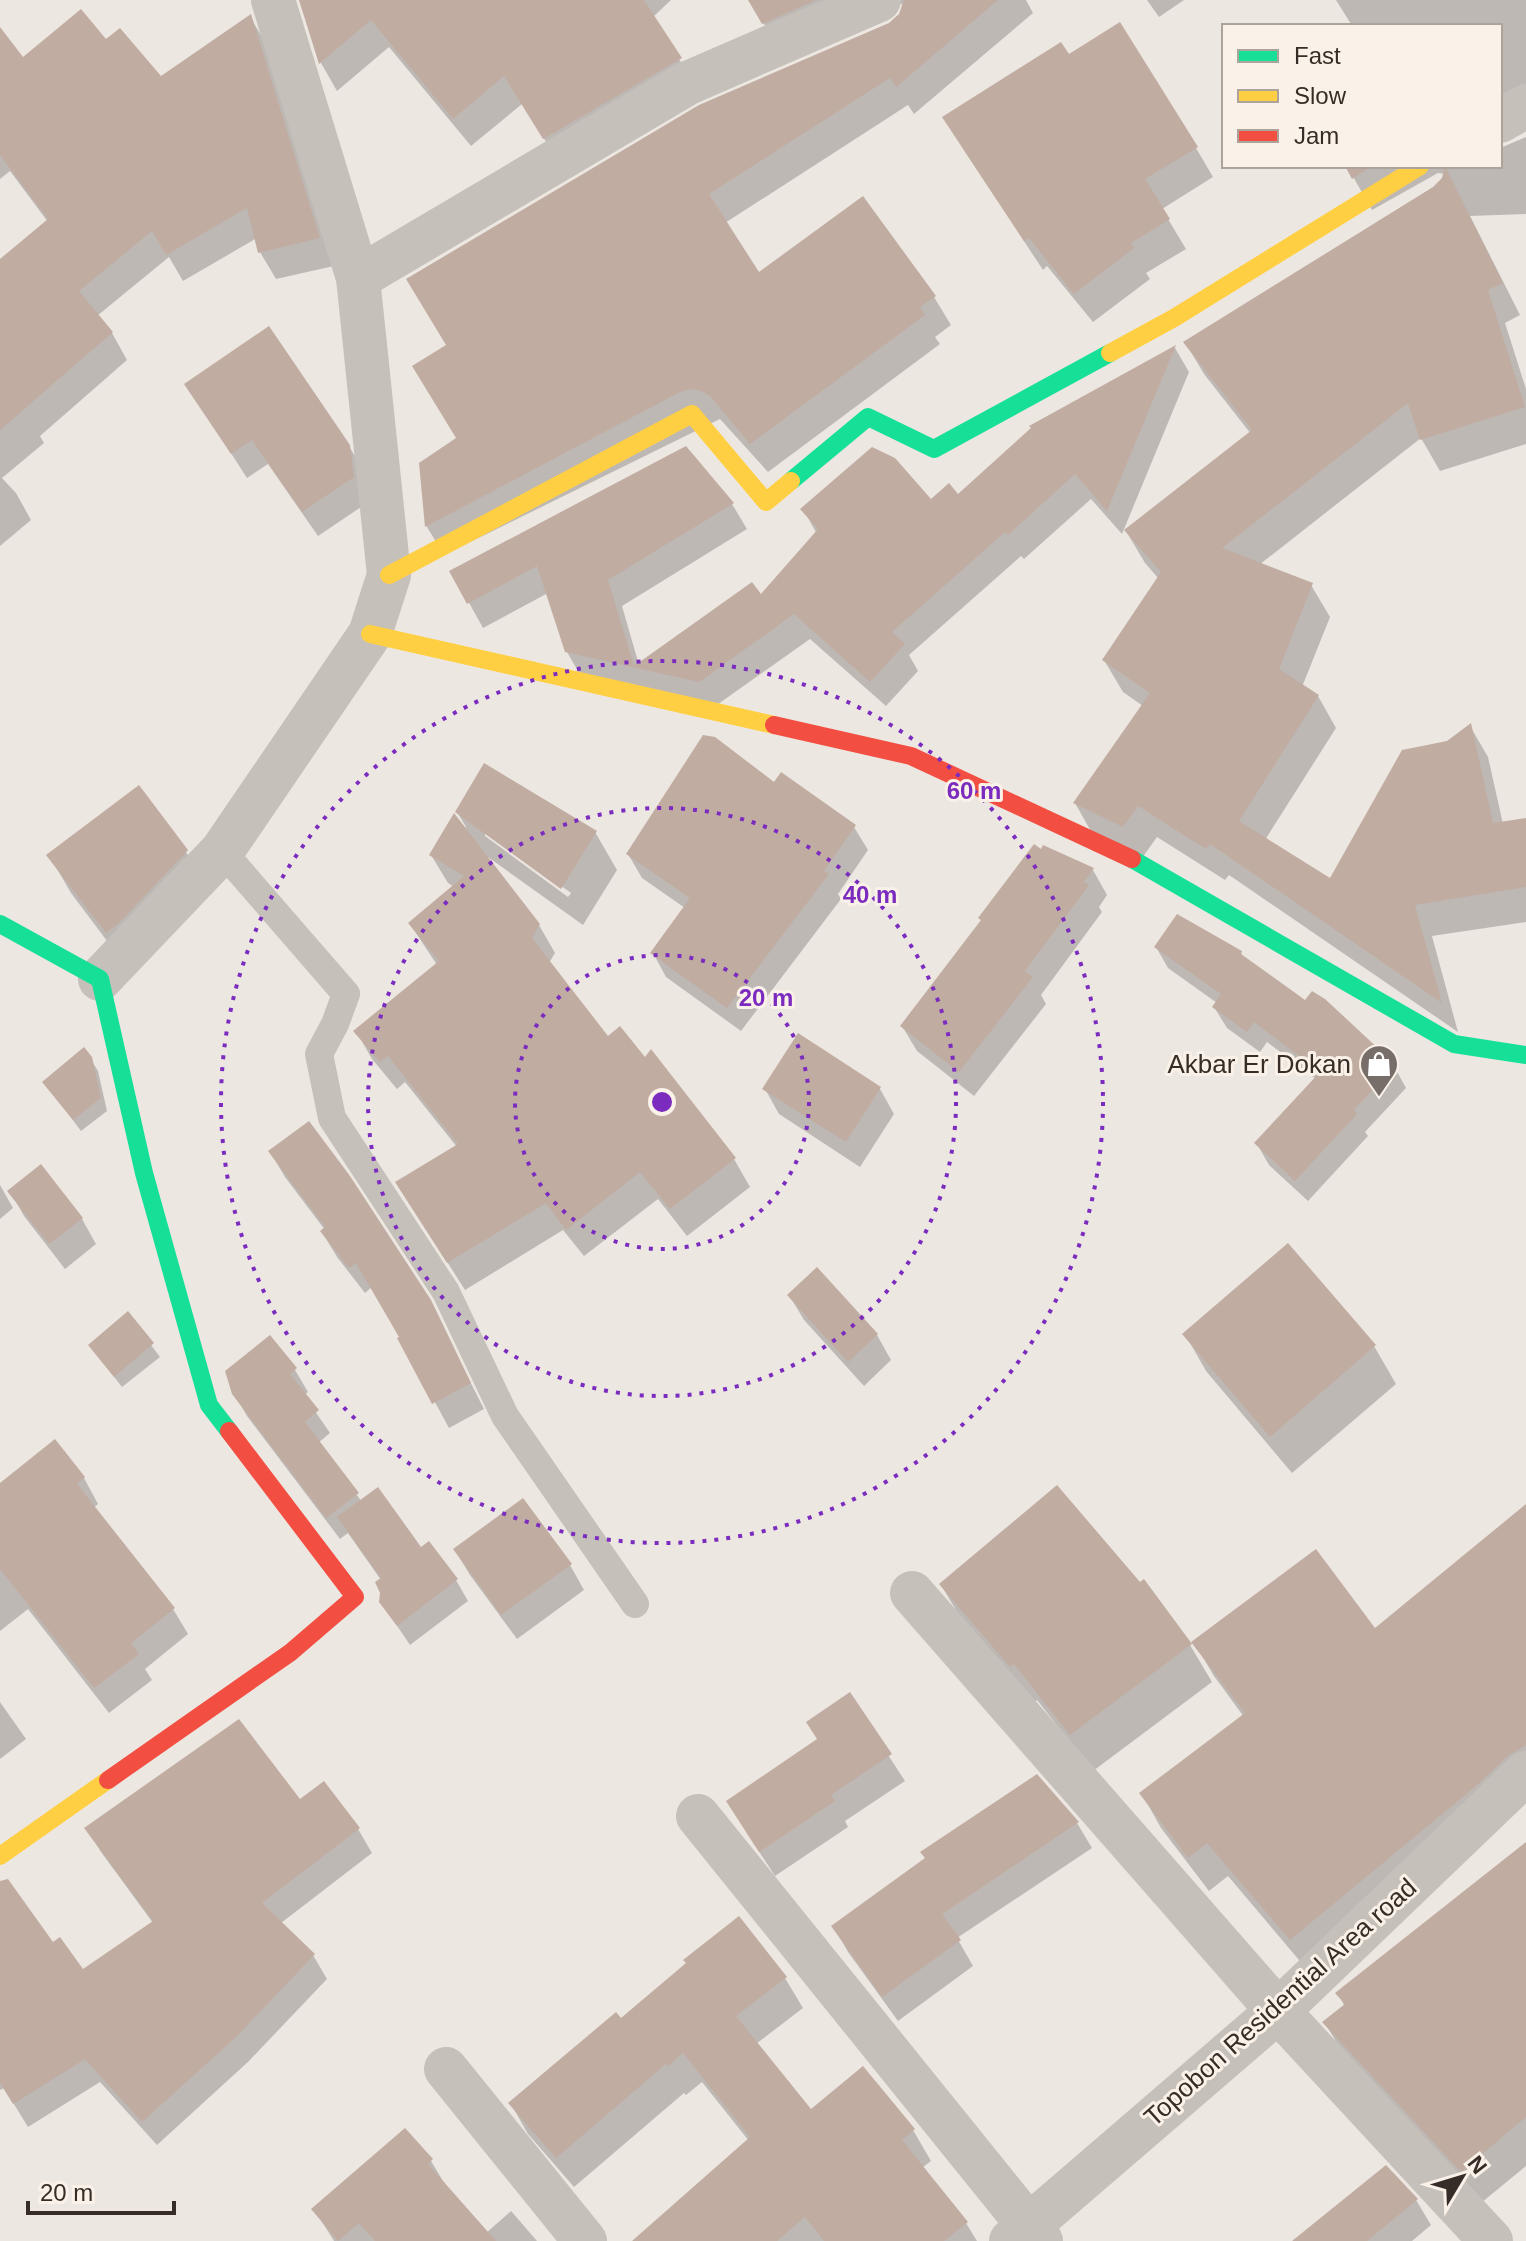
<svg xmlns="http://www.w3.org/2000/svg" width="1526" height="2241" font-family="Helvetica,sans-serif">
<style>
.shadow{fill:#0003;fill-rule:evenodd}
.building{fill:#c1aca2}
.lines{fill:none;stroke-linecap:round;stroke-linejoin:round}
.lane{stroke:#c6c0ba;stroke-width:28}
.street{stroke:#c6c0ba;stroke-width:44}
.fast{stroke:#16e098;stroke-width:18}
.slow{stroke:#ffcf43;stroke-width:18}
.jam{stroke:#f24e42;stroke-width:18}
.ring{fill:none;stroke:#7b2cbf;stroke-width:4;stroke-dasharray:4 8}
.labels{text-anchor:middle;dominant-baseline:central;stroke-width:6;stroke-linejoin:round;paint-order:stroke}
.poi-label{font-size:26px;fill:#372d28;stroke:#faf2e8;text-anchor:end}
.street-label{font-size:26px;fill:#372d28;stroke:#faf2e8}
.centre{fill:#7b2cbf;stroke:#faf2e8;stroke-width:4}
.ring-label{font-size:24px;text-anchor:middle;font-weight:bold;fill:#7b2cbf;stroke:#faf2e8;stroke-width:6;stroke-linejoin:round;paint-order:stroke}
</style>
<rect width="100%" height="100%" fill="#ede7e1"/>
<g class="shadow">
<polygon points="299,0 671,0 653,17 697,88 562,167 522,104 471,146 389,47 337,91 321,63"/>
<polygon points="749,0 1026,0 1033,13 914,114 908,105 725,223 758,275 934,297 951,325 935,337 940,344 768,472 720,419 444,555 427,527 421,464 458,439 448,346 890,25 901,15 905,6 899,3 781,51"/>
<polygon points="1147,0 1184,0 1159,17"/>
<polygon points="1336,0 1526,0 1526,113 1500,127 1500,26 1348,26 1351,24"/>
<polygon points="250,17 266,43 334,266 276,279 260,252 257,238 183,281 169,257 97,316 112,333 127,360 40,436 44,443 2,478 16,493 31,520 0,546 0,261 48,222 10,171 0,179 0,30 23,59 106,42 161,79"/>
<polygon points="1068,57 1196,148 1213,177 1162,209 1186,249 1146,273 1150,279 1093,322 1047,266 1043,270 962,147"/>
<polygon points="1526,137 1526,214 1470,216 1520,315 1505,323 1526,389 1526,444 1440,471 1421,438 1259,565 1311,585 1330,617 1302,687 1318,696 1336,728 1265,840 1331,881 1448,742 1470,726 1488,757 1503,824 1526,820 1526,922 1432,936 1458,1032 1229,875 1225,880 1157,837 1142,858 1093,835 1075,803 1143,706 1123,692 1104,660 1159,579 1145,563 1126,531 1251,434 1204,374 1185,342 1434,189 1445,174 1438,173 1372,210 1347,166 1500,166 1500,148"/>
<polygon points="1175,348 1189,372 1122,534 1091,499 1024,559 1021,556 909,655 918,671 886,706 810,639 714,707 582,678 567,652 548,593 483,628 452,572 685,448 732,504 747,529 622,606 639,665 760,598 817,534 803,509 931,502 958,496 1033,429 1032,426"/>
<polygon points="187,385 349,446 364,472 367,503 318,536 268,464 247,478"/>
<polygon points="774,785 854,827 868,850 838,894 841,899 741,1031 666,977 653,953 685,908 642,878 628,854"/>
<path d="M457 812 595 832 617 870 583 925 485 855 539 925 555 953 549 963 607 1039 734 1159 750 1187 687 1236 658 1199 584 1256 563 1230 465 1290 397 1183 457 1147 405 1082 397 1089 372 1059 356 1031 437 965 410 924 454 887 448 883 431 855 466 827ZM485 832 571 893 568 897 485 836Z"/>
<polygon points="186,852 208,889 128,969 71,893 49,855"/>
<polygon points="1041,852 1093,870 1107,895 1099,907 1102,912 1041,995 1046,1004 974,1096 917,1051 902,1026"/>
<polygon points="1156,947 1241,953 1244,958 1394,1066 1406,1088 1365,1132 1368,1136 1308,1201 1269,1165 1257,1144 1316,1079 1267,1042 1260,1052 1227,1028 1214,1007 1217,1003 1168,968"/>
<polygon points="90,1058 98,1071 107,1111 81,1131 45,1083"/>
<polygon points="765,1089 880,1089 894,1114 860,1167 779,1114"/>
<polygon points="270,1152 429,1301 484,1409 449,1428 372,1287 365,1293 337,1257 322,1232 325,1230 285,1177"/>
<polygon points="0,1185 13,1208 0,1219"/>
<polygon points="10,1191 82,1219 96,1244 65,1269 24,1216"/>
<polygon points="789,1295 877,1335 891,1360 864,1386 804,1320"/>
<polygon points="128,1314 160,1357 122,1387 90,1346"/>
<polygon points="1185,1334 1374,1346 1396,1384 1292,1473 1206,1371"/>
<polygon points="270,1337 295,1370 308,1392 304,1395 330,1433 318,1443 362,1502 456,1580 468,1601 410,1645 381,1602 381,1580 348,1533 340,1539 247,1416 234,1393"/>
<polygon points="54,1442 84,1478 98,1504 93,1508 173,1609 188,1634 145,1669 152,1680 109,1713 28,1609 0,1631 0,1509"/>
<polygon points="1526,1515 1526,1791 1310,1973 1228,1876 1209,1891 1161,1828 1142,1794 1244,1717 1214,1676 1194,1642 1375,1631"/>
<polygon points="455,1550 570,1565 584,1590 517,1639 470,1575"/>
<polygon points="941,1585 1190,1645 1212,1682 1093,1771 1037,1700 1033,1703 963,1622"/>
<polygon points="849,1695 905,1781 845,1821 848,1827 775,1876 743,1827 819,1740"/>
<polygon points="0,1702 26,1739 0,1759"/>
<polygon points="300,1802 358,1829 372,1853 281,1923 313,1955 327,1979 248,2062 157,2145 100,2082 28,2127 4,2088 0,2090 0,1882 53,1945 83,1971 153,1923 101,1852 87,1828"/>
<polygon points="1077,1823 1092,1848 957,1938 973,1966 898,2021 848,1952 834,1927"/>
<polygon points="1526,1845 1526,2166 1481,2203 1344,2055 1325,2023 1345,2007 1338,1994"/>
<polygon points="785,1978 803,2008 756,2044 811,2112 913,2130 931,2161 922,2168 966,2223 977,2241 635,2241 749,2141 702,2082 686,2095 684,2093 574,2187 528,2134 511,2104 620,2020"/>
<polygon points="431,2161 446,2186 486,2233 511,2211 537,2241 334,2241 314,2209"/>
<polygon points="1386,2168 1416,2200 1431,2225 1412,2241 1295,2241"/>
</g>
<g class="building">
<polygon points="299,0 644,0 682,58 543,139 504,76 453,119 371,20 319,64"/>
<polygon points="748,0 816,0 762,24"/>
<polygon points="904,0 998,0 896,87 890,78 709,194 759,272 863,196 936,296 920,307 925,315 750,444 711,397 702,391 690,389 680,392 425,527 419,463 456,438 412,366 446,345 406,279 699,105 889,23 899,14"/>
<polygon points="81,9 106,39 120,28 161,76 251,14 320,238 258,253 247,208 166,255 152,231 79,291 113,332 0,430 0,259 48,219 0,155 0,27 23,57"/>
<polygon points="1120,22 1198,147 1145,179 1170,219 1131,243 1134,248 1074,294 1029,238 1024,241 942,117 1061,42 1069,54"/>
<polygon points="1345,166 1372,166 1352,179"/>
<polygon points="1445,166 1503,283 1488,290 1525,407 1420,440 1408,403 1222,548 1313,583 1279,669 1319,695 1239,821 1330,878 1402,750 1447,741 1471,723 1493,823 1526,818 1526,887 1415,905 1442,1003 1210,844 1206,849 1138,806 1123,827 1073,803 1150,693 1102,660 1161,572 1124,530 1252,430 1183,342 1433,187 1442,178"/>
<polygon points="269,326 350,445 354,477 302,512 252,440 231,454 184,384"/>
<polygon points="1176,345 1107,511 1075,474 1008,535 1005,532 892,632 905,644 870,682 794,614 699,682 565,652 537,566 467,604 449,571 686,446 734,503 608,580 634,666 752,582 761,594 818,529 800,509 872,447 895,458 931,499 949,483 958,494 1031,428 1029,426"/>
<polygon points="703,735 715,737 774,782 781,772 856,825 824,871 829,874 727,1008 650,953 690,898 626,854"/>
<polygon points="484,763 597,831 561,889 455,812"/>
<polygon points="139,785 188,850 119,923 106,933 46,855"/>
<polygon points="454,813 540,924 532,938 608,1036 620,1026 645,1057 651,1049 736,1158 670,1209 640,1172 566,1230 546,1203 447,1263 395,1182 458,1144 388,1056 380,1062 353,1031 439,961 408,923 464,876 429,855"/>
<polygon points="1034,844 1041,849 1043,845 1094,868 1084,882 1089,885 1025,971 1033,977 959,1072 900,1026 981,920 978,918"/>
<polygon points="1177,914 1242,951 1241,954 1305,1000 1312,991 1325,999 1396,1065 1354,1110 1357,1114 1295,1181 1254,1143 1320,1072 1254,1022 1247,1032 1212,1007 1221,994 1154,947"/>
<polygon points="798,1033 881,1087 846,1142 762,1089"/>
<polygon points="84,1047 92,1057 101,1098 73,1120 42,1082"/>
<polygon points="309,1121 350,1176 431,1300 471,1383 432,1404 397,1338 399,1337 356,1263 349,1268 320,1231 325,1227 268,1151"/>
<polygon points="41,1164 83,1218 49,1244 7,1191"/>
<polygon points="1288,1243 1376,1345 1270,1437 1182,1334"/>
<polygon points="817,1267 878,1334 848,1362 787,1295"/>
<polygon points="128,1311 154,1343 114,1377 88,1345"/>
<polygon points="270,1335 297,1368 290,1374 319,1410 305,1422 359,1493 326,1518 232,1394 225,1371"/>
<polygon points="55,1439 85,1477 77,1484 175,1608 131,1643 139,1654 94,1688 0,1569 0,1483"/>
<polygon points="1057,1485 1140,1582 1144,1579 1192,1644 1070,1735 1014,1664 1010,1667 939,1584"/>
<polygon points="378,1487 421,1547 429,1541 458,1579 397,1626 379,1602 380,1593 375,1582 381,1578 337,1517"/>
<polygon points="523,1498 572,1564 501,1615 453,1549"/>
<polygon points="1526,1504 1526,1745 1509,1755 1476,1786 1290,1940 1207,1843 1188,1858 1139,1793 1245,1713 1191,1642 1316,1549 1375,1628"/>
<polygon points="850,1692 892,1754 831,1795 835,1801 759,1852 726,1801 817,1739 806,1722"/>
<polygon points="239,1719 300,1799 324,1781 360,1828 262,1903 315,1954 235,2038 142,2122 85,2059 13,2104 0,2083 0,1881 8,1879 53,1942 60,1937 83,1969 153,1921 84,1828"/>
<polygon points="1037,1774 1079,1822 942,1914 961,1940 882,1997 831,1926 925,1858 920,1852"/>
<polygon points="1526,1842 1526,2117 1461,2172 1322,2022 1345,2004 1335,1993"/>
<polygon points="739,1916 787,1977 736,2016 811,2109 863,2066 915,2129 902,2140 968,2222 944,2241 824,2241 805,2217 777,2241 632,2241 750,2137 683,2053 668,2066 666,2064 556,2158 508,2103 616,2012 621,2018 686,1963 683,1960"/>
<polygon points="405,2128 433,2159 428,2164 496,2241 375,2241 359,2223 338,2241 311,2209"/>
<polygon points="1386,2165 1418,2199 1367,2241 1292,2241"/>
</g>
<g class="lines">
<polyline class="lane" points="222,851 346,994 335,1024 319,1054 332,1118 446,1292 505,1416 635,1604"/>
<g class="street">
<polyline points="1500,121 1526,106"/>
<polyline points="358,278 688,83 879,0"/>
<polyline points="100,979 222,851 370,634 389,575 358,278 273,0"/>
<polyline points="912,1593 1278,2011 1491,2241"/>
<polyline points="698,1816 1041,2241"/>
<polyline points="446,2069 585,2241"/>
<polyline points="1011,2241 1278,2011 1526,1773"/>
</g>
<g class="fast">
<polyline points="791,481 868,417 934,449 1110,353"/>
<polyline points="1132,859 1454,1044 1526,1055"/>
<polyline points="0,924 100,979 144,1173 209,1405 229,1431"/>
</g>
<g class="slow">
<polyline points="1110,353 1174,318 1420,166"/>
<polyline points="389,575 692,414 766,502 791,481"/>
<polyline points="370,634 774,725"/>
<polyline points="0,1856 108,1780"/>
</g>
<g class="jam">
<polyline points="774,725 911,756 1132,859"/>
<polyline points="108,1780 291,1652 355,1597 229,1431"/>
</g>
</g>
<g class="ring">
<circle cx="662" cy="1102" r="147"/>
<circle cx="662" cy="1102" r="294"/>
<circle cx="662" cy="1102" r="441"/>
</g>
<defs>
<symbol id="shop-pin" viewBox="-11 -11 22 30"><path d="M0 17L-7.5 6A9.5 9.5 0 1 1 7.5 6Z" fill="#776e69" stroke="#faf2e8"/><path d="M-5-2.5h2.3a2.7 3.5 0 0 1 5.4 0H5L5.5 6h-11ZM-1.5-2.5h3a1.5 2.3 0 0 0-3 0Z" fill="#fff"/></symbol>
</defs>
<g fill-rule="evenodd">
<use href="#shop-pin" x="1357" y="1042" width="44" height="60"/>
</g>
<g class="labels">
<g class="poi-label">
<text x="1351" y="1064">Akbar Er Dokan</text>
</g>
<g class="street-label">
<text transform="translate(1280 2002) rotate(-42)">Topobon Residential Area road</text>
</g>
</g>
<circle cx="662" cy="1102" r="12" class="centre"/>
<g class="ring-label">
<text x="974" y="799">60 m</text>
<text x="870" y="903">40 m</text>
<text x="766" y="1006">20 m</text>
</g>
<rect x="1222" y="24" width="280" height="144" fill="#faf2e8" stroke="#aca39b" stroke-width="2"/>
<rect x="1238" y="50" width="40" height="12" fill="#16e098" stroke="#aca39b" stroke-width="2"/>
<text x="1294" y="64" font-size="24" fill="#372d28">Fast</text>
<rect x="1238" y="90" width="40" height="12" fill="#ffcf43" stroke="#aca39b" stroke-width="2"/>
<text x="1294" y="104" font-size="24" fill="#372d28">Slow</text>
<rect x="1238" y="130" width="40" height="12" fill="#f24e42" stroke="#aca39b" stroke-width="2"/>
<text x="1294" y="144" font-size="24" fill="#372d28">Jam</text>
<g transform="translate(1462 2177) rotate(52)" stroke="#faf2e8" stroke-width="6" paint-order="stroke">
<path d="M0-6L14 30L0 20L-14 30Z" fill="#372d28"/>
<text y="-12" font-size="22" font-weight="bold" text-anchor="middle" fill="#372d28">N</text>
</g>
<path d="M28 2201v12h146v-12" fill="none" stroke="#372d28" stroke-width="4"/>
<text x="40" y="2201" font-size="24" fill="#372d28" stroke="#faf2e8" stroke-width="6" paint-order="stroke">20 m</text>
</svg>
